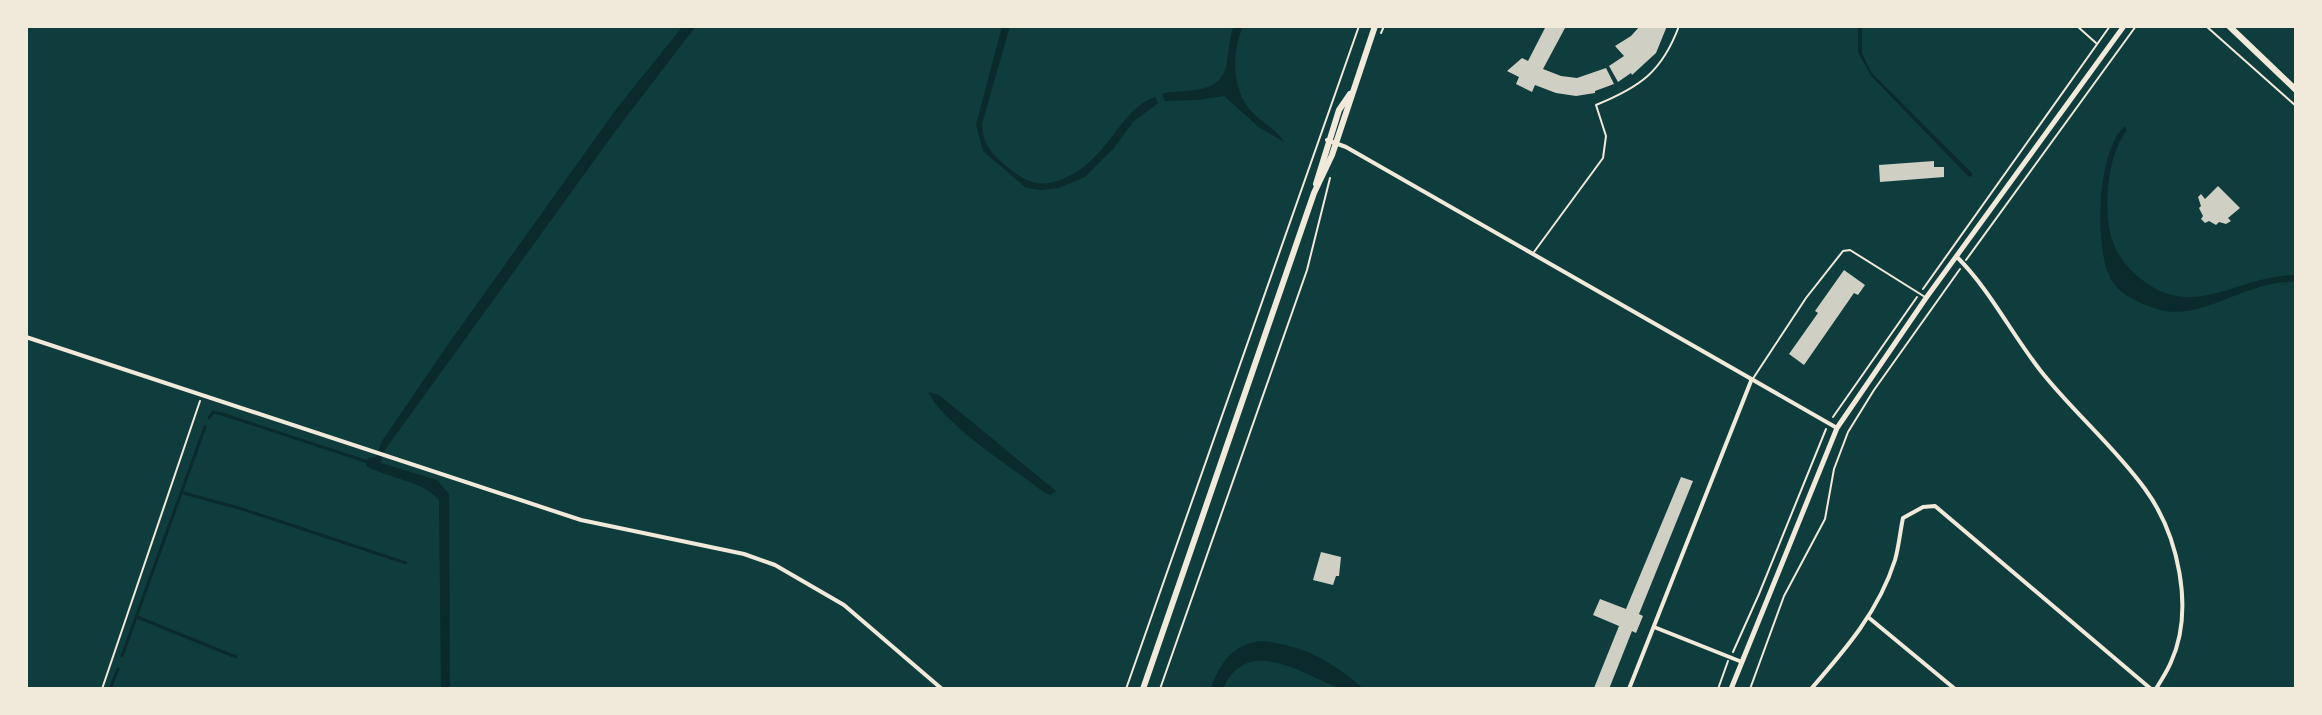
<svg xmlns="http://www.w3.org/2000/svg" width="2322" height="715" font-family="'Titillium Web',sans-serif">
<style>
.water{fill:#0a2a2b}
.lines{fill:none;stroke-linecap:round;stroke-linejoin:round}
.stream{stroke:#0a2a2b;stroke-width:3}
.building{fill:#cfcfc3}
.path{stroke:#f1e9da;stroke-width:2}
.service{stroke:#f1e9da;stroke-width:2}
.minor{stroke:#f1e9da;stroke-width:4}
.secondary{stroke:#f1e9da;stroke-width:5}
.primary{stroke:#f1e9da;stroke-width:6}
</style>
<rect width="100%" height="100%" fill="#0f3d3e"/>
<g class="water">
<path d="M683 26H696L617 129 382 454 381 463 437 480 449 494 450 689H441L439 500C421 480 390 479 366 466L368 458 376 457 382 441 449 343 617 108Z"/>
<path d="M1002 26H1010L982 124C983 146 993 155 1010 169 1026 182 1039 188 1060 180 1107 164 1119 109 1155 97L1158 103 1133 122 1114 148 1085 177 1059 188 1041 190 1026 188 983 151 976 125Z"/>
<path d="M1234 26H1243C1231 55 1231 94 1256 116 1266 125 1277 130 1284 142L1260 128 1224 96 1198 100 1165 101 1162 94 1165 93C1190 89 1221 95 1227 63 1229 50 1229 38 1234 26Z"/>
<polygon points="1858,26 1862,26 1862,53 1871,72 1972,173 1972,177 1968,176 1871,76 1858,52"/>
<path d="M2125 126 2127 130C2109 154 2106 191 2108 219 2110 241 2118 258 2134 273 2191 326 2235 275 2296 275V282C2248 279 2203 321 2161 310 2145 306 2124 297 2114 284 2092 256 2097 148 2125 126Z"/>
<path d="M928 392 939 395 1056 491 1051 495 1045 493C1012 467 946 427 928 392Z"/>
<path d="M1262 641C1304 645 1333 662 1364 689 1356 689 1346 690 1339 688 1302 674 1247 634 1223 689H1211C1219 663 1234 643 1262 641Z"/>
</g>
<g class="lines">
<g class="stream">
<polyline points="209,418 213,412 222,414 368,462"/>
<polyline points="184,493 242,509 406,563"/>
<polyline points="137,617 236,657"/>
<polyline points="122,656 205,427"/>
<polyline points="110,689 118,669"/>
</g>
</g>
<g class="building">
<polygon points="1546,26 1565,28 1543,69 1561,76 1577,78 1606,68 1614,84 1595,91 1595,93 1576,96 1556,93 1535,85 1532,92 1516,84 1519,77 1507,71 1522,58 1528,61"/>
<polygon points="1640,26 1667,26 1656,53 1632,75 1631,73 1618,82 1609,66 1624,56 1615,46 1631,36"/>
<polygon points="1934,161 1934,167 1944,167 1944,177 1880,182 1879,165"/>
<polygon points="2218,186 2240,208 2228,218 2231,221 2226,224 2219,222 2216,225 2209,221 2205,223 2201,219 2203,216 2199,208 2201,206 2198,197 2201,194 2205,199"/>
<polygon points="1844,270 1865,285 1858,295 1854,293 1804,365 1789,354 1818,313 1815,311"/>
<polygon points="1681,477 1693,481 1639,614 1643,616 1636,633 1632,631 1609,689 1594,688 1619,626 1593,615 1600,599 1626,609"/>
<polygon points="1321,552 1341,557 1339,576 1336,576 1333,585 1313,580"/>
</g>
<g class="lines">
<g class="path">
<polyline points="2077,26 2096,43"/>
<polyline points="2206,26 2296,106"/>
<polyline points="1381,33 1384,26"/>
<polyline points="1966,260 2136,26"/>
<polyline points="1923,289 2110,26"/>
<polyline points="1833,417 1917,297"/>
<polyline points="1733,652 1759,594 1826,429"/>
<polyline points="102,689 200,401"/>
<polyline points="1126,689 1359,26"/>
<polyline points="1160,689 1307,270 1330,178"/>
<polyline points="1718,689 1728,661"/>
<polyline points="1750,689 1784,596 1825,519 1834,469 1848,432 1874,390 1960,269"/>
</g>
<g class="service">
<path d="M1534 252 1603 158 1606 136 1596 105C1640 87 1662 72 1679 26"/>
<polyline points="1752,380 1806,298 1843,251 1850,250 1925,297"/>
</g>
<g class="minor">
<polyline points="1327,140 1346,147 1837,428"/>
<path d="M1957 257C1990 290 2011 333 2040 370 2072 411 2114 446 2145 489 2178 534 2195 609 2171 662 2167 672 2161 680 2156 689"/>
<polyline points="26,337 581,520 744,554 775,565 844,605 942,689"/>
<polyline points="1868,617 1955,689"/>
<polyline points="1654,627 1742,662"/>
<polyline points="1629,689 1751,381"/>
<path d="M1811 689C1845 650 1879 611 1895 560 1899 546 1900 532 1903 518L1923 507 1935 506 2151 689"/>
</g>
<polyline class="secondary" points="1731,689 1837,428 1926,298 2124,26"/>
<g class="primary">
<polyline points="2229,26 2296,90"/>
<polyline points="1316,184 1339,110 1350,94"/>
<polyline points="1143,689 1314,193 1332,155 1375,26"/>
</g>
</g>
<rect width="2322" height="715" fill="none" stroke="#f1e9da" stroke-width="56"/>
</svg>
